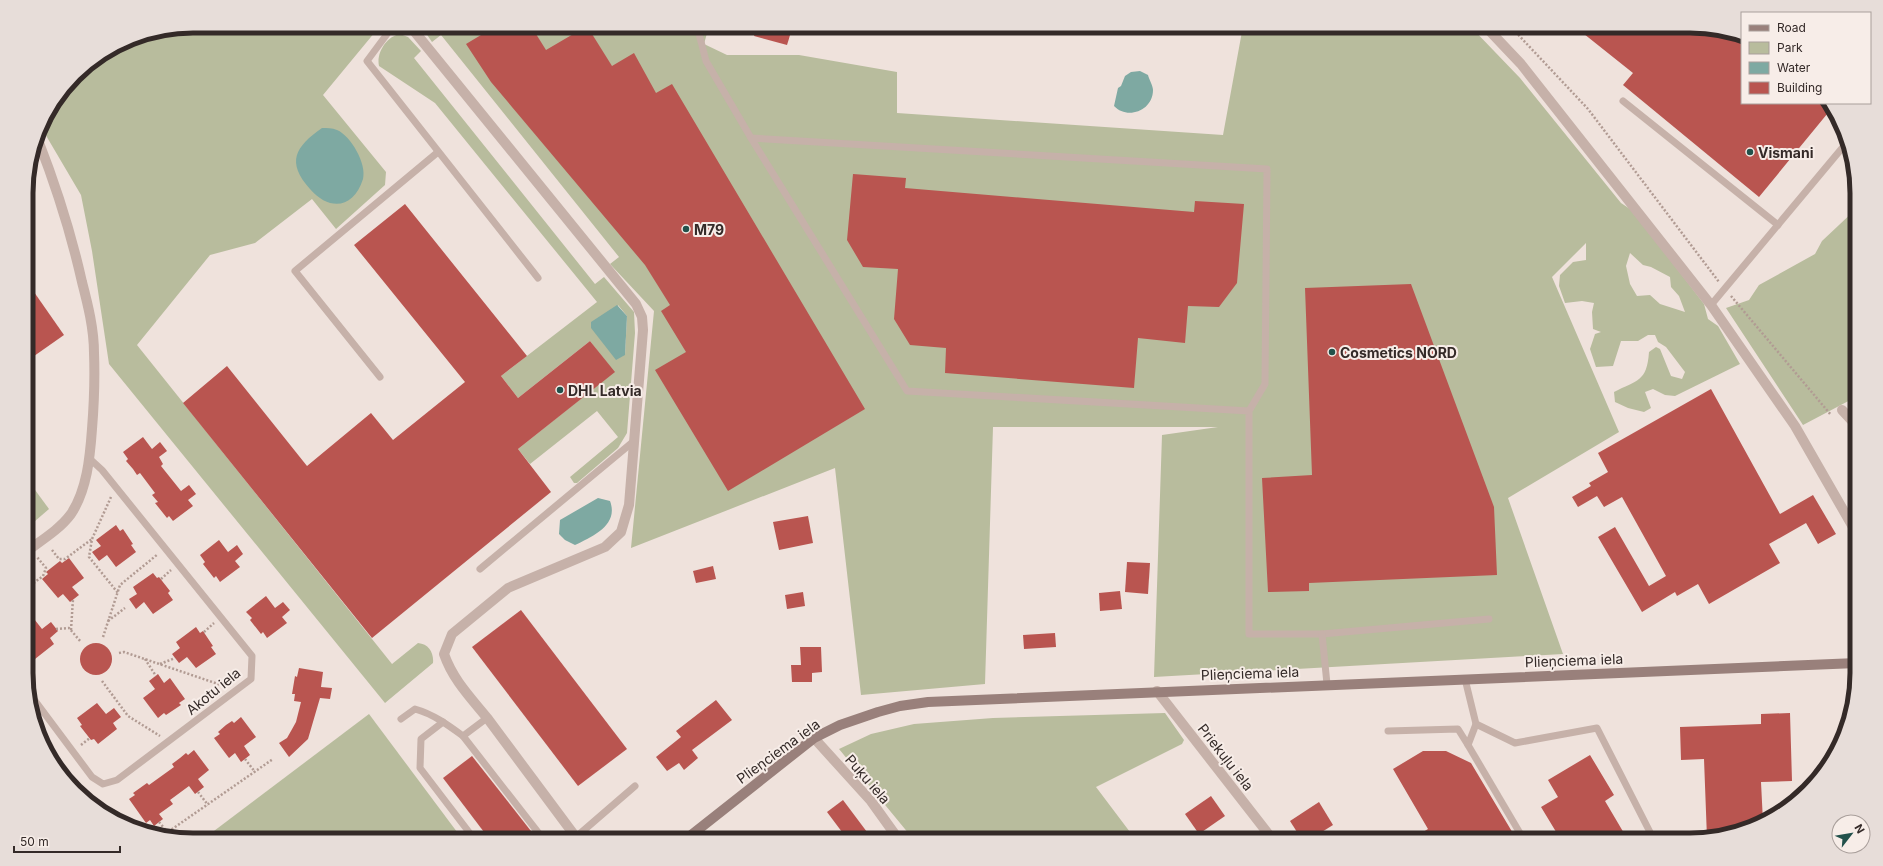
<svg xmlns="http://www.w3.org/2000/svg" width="1883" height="866" font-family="Inter,sans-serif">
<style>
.green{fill:#b8bc9d;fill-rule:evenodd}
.water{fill:#7ea9a2}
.building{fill:#b95550}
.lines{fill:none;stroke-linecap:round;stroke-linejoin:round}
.path{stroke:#b19b93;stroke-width:2.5;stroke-dasharray:2 2;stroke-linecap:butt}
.service{stroke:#c6b1a9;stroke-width:7}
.minor{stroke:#c6b1a9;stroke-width:10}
.tertiary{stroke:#c6b1a9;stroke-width:10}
.secondary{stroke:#99807b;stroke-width:10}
.poi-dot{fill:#22514b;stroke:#f7ede8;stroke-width:1.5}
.labels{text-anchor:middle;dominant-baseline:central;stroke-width:4;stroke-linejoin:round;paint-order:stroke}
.poi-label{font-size:14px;font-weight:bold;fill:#342a28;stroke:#f7ede8;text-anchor:start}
.street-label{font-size:14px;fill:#342a28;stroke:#f7ede8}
.rim{fill:none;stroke:#342a28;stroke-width:5}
</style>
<rect width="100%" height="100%" fill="#efe2dc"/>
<g class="green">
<path d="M193 26H380L323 95 386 172 385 185 336 229 312 199 255 243 210 255 137 345 392 664 418 643C429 644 434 653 433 663L385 703 109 364 92 251 81 195 41 127 43 119 83 68 129 39Z"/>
<path d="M421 26H709L704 44 727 55H799L897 72V113L1223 135 1243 26H1470L1520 78 1621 203 1633 211 1704 304 1708 319 1718 326 1740 364 1675 396 1665 395 1653 389 1645 392 1651 408 1644 412 1628 408 1615 402 1614 392C1637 380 1647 382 1649 352L1656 347 1660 349 1671 376 1682 379 1685 372 1666 347 1658 342 1655 335H1648L1638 341H1621L1613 366 1596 367 1590 349 1595 334 1601 332 1593 329 1592 312 1594 303 1582 301 1565 303 1559 286 1560 275 1573 262 1586 260V243L1552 277 1619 432 1508 498 1563 654 1154 677 1162 435 1218 427H993L985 684 861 695 835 468 631 548 654 311 610 264 619 257 441 35 432 42ZM1630 253 1643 265 1651 267 1670 277 1671 287 1679 296 1685 312 1660 304 1650 295 1637 296 1630 284 1626 266Z"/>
<path d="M400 34 408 37 421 51 414 58 595 284 604 277 634 312 635 333 627 433 618 448 577 483H574L570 477 618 437 597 411 530 464 518 449 614 372 590 341 518 398 501 376 597 302 435 103 379 66C376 53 387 36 400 34ZM618 305 627 316 625 355Z"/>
<polygon points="1856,209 1856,397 1803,425 1726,308 1749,300 1759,285 1815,254 1822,241"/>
<polygon points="27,479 49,509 27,528"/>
<polygon points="1165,713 1184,740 1182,744 1096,787 1136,840 914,840 839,749 871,734 914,724 993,718"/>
<polygon points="369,714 463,840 202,840"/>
</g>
<g class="water">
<path d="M1140 71 1148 75C1149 79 1153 86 1153 90 1153 111 1127 120 1114 106L1118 88 1121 86 1125 76 1131 72Z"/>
<path d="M322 128C327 128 332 128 337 130 351 136 367 164 363 179 354 208 330 212 310 189 286 162 295 147 322 128Z"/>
<polygon points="617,305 627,316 625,355 616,360 591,328 591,322"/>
<path d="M598 498 610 501C619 525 593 536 575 545L565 540 559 534 560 520Z"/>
</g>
<g class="building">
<polygon points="496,26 531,26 546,50 587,26 612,66 634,53 656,93 672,84 865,409 728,491 655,370 686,352 661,311 670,305 645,265 491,82 466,44"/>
<polygon points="757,26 771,26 791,32 787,45 754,36"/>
<polygon points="1574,26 1690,26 1742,36 1742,103 1829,103 1832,108 1759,197 1623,85 1633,73"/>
<polygon points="853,174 906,178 905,188 1194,212 1195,201 1244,204 1237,283 1219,307 1188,306 1185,343 1138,338 1134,388 945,373 946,348 910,345 894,319 898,269 863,267 847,240"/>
<polygon points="405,204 527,356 501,376 518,398 590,341 615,372 518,449 551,492 372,638 183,403 227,366 307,466 371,413 393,440 465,382 354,245"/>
<polygon points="27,282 64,335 27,361"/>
<polygon points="1411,284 1494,507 1497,575 1309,583 1309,591 1268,592 1262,478 1312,475 1305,288"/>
<polygon points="1711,389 1780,514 1813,495 1836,534 1818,544 1806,523 1769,544 1780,563 1709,604 1698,584 1677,596 1675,592 1642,612 1598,537 1615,527 1649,586 1666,576 1622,497 1604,507 1597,496 1578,507 1572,497 1591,486 1589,483 1608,472 1598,453"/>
<polygon points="143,437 152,449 160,442 167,451 159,457 163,464 161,466 181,491 189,485 196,494 188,500 193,506 173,521 169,516 167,518 155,503 158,502 152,495 155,493 140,473 137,475 133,469 126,461 128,459 123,452"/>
<polygon points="808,516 813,543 779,550 773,522"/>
<polygon points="116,525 120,531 123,529 133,544 131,545 136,552 116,567 107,555 99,561 92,552 101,546 96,540"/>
<polygon points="219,540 228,552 237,545 243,554 235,561 240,567 220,582 216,576 214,578 203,564 205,562 200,555"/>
<polygon points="69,558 84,578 72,587 79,595 70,602 63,594 58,598 42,579 48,574 46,572 60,561 62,563"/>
<polygon points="1127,562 1150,563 1148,594 1125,592"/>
<polygon points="713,566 716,579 696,583 693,571"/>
<polygon points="153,573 157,578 159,577 170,591 168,593 173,600 153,614 144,602 136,609 129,599 137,594 133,587"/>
<polygon points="1120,591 1122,609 1100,611 1099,593"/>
<polygon points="803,592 805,606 787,609 785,595"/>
<polygon points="266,596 275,608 283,602 290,610 282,617 287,623 267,638 263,632 261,634 250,620 252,618 246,612"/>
<polygon points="27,610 42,629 51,622 58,631 50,638 54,644 35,659 27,649"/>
<polygon points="521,610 627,749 578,786 472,647"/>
<polygon points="196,627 200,633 203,631 213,646 211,647 216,654 196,668 187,657 179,663 172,654 180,648 176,642"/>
<polygon points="1055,633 1056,647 1024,649 1023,635"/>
<circle cx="96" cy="659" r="16"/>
<polygon points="800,647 821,647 822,672 812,673 812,682 792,682 791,665 801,665"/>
<polygon points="299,668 323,672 321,687 332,688 330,699 320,698 308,739 289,757 279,743 287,738 291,731 296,722 301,702 294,701 295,694 292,694 295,676 297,677"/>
<polygon points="158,674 164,683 170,678 185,699 179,703 181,705 166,715 164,713 158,718 143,698 155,689 149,681"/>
<polygon points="716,700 732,720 692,750 698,758 684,770 679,763 667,771 656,757 681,737 676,731"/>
<polygon points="97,703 106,714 114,708 121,717 113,723 117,729 98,744 94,739 91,740 80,726 82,725 77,718"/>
<polygon points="1790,713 1792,781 1761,782 1763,822 1744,831 1707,838 1704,759 1681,760 1680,727 1761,724 1761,714"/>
<polygon points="241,717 256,737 244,746 250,755 241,762 235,753 229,758 214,738 220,734 218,732 226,725 232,721 234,723"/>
<polygon points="194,750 209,770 198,779 204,787 195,794 189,786 170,800 173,804 159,814 163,819 154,826 150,820 146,823 129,799 135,795 133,793 147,783 149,785 174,767 172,764 180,758 186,753 188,755"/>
<polygon points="1423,751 1446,751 1471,763 1517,840 1410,840 1428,829 1393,769"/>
<polygon points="1590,755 1614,795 1605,801 1628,840 1561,840 1541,807 1558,797 1548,780"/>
<polygon points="472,756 538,840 490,840 443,778"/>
<polygon points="1211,796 1225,816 1199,834 1185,814"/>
<polygon points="843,800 873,840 848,840 827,812"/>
<polygon points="1319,802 1333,825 1309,840 1302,840 1290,821"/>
</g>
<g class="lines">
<g class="path">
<polyline points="1510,26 1588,109 1719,282"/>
<polyline points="1731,296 1831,415"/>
<polyline points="1849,435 1856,444"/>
<polyline points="111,497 92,539 89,557 118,593"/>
<polyline points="52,550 59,559 65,559 92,539"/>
<polyline points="161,579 171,570"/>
<polyline points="27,588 43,576 46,568 37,557"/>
<polyline points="108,621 125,608"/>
<polyline points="56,629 69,628 81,642"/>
<polyline points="71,630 73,599"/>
<polyline points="204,632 214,623"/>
<polyline points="103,637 120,585 158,554"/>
<polyline points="119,653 124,652 224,686"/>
<polyline points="145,659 156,676"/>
<polyline points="160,664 175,658"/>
<polyline points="102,681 128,716 160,736"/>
<polyline points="81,745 90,738"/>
<polyline points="245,759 255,772"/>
<polyline points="198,792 208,805"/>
<polyline points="159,822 168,833"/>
<polyline points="165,834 273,759"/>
</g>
<g class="service">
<polyline points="393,26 367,61 538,278"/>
<polyline points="697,26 706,61 751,138"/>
<polyline points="1623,101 1778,225"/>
<polyline points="1711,305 1848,141"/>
<polyline points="380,377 295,271 438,152"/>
<polyline points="1249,411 907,391 751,138 1267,169 1265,384 1249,411 1249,634 1322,634 1489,619"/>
<polyline points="480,569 634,441"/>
<polyline points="1322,634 1327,684"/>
<polyline points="1465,679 1476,724 1515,743 1597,728 1654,840"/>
<polyline points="27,690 92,777 103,784 117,780 251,679 252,656 102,470 90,459"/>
<path d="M401 719 415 709C433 714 448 725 463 736L487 718"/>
<polyline points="443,722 421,739 420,768 475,840"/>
<polyline points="1388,731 1458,729 1468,745 1476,724"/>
<polyline points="463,736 544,840"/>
<polyline points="1468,745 1524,840"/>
<polyline points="576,837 635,786"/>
</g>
<g class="minor">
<path d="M410 26 636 304 642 317 643 330 629 505 621 532 605 547 508 588 452 634 444 654C453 680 471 698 488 719 518 759 548 800 578 840"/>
<polyline points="1842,410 1856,425"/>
<path d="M27 551C42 540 60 529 71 514 87 490 90 457 92 429 94 404 95 379 94 353 94 329 88 305 82 282 71 233 56 186 38 140"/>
<polyline points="1157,691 1273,840"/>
<polyline points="814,738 871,801 899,840"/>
</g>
<polyline class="tertiary" points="1485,26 1521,64 1711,305 1795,426 1857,534"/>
<polyline class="secondary" points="685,840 814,738 840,725 878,712 900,706 928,702 1857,663"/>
</g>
<g class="poi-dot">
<circle cx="1750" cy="152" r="4"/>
<circle cx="686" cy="229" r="4"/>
<circle cx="1332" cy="352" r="4"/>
<circle cx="560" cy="390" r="4"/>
</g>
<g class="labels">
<g class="poi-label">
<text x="1758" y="152">Vismani</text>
<text x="694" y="229">M79</text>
<text x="1340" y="352">Cosmetics NORD</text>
<text x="568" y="390">DHL Latvia</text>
</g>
<g class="street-label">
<text transform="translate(1574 660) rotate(-2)">Plieņciema iela</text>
<text transform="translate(1250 673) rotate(-2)">Plieņciema iela</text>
<text transform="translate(213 691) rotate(-39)">Akotu iela</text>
<text transform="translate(778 751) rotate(-36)">Plieņciema iela</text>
<text transform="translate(1226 757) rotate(52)">Priekuļu iela</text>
<text transform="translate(868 779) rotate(49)">Puķu iela</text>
</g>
</g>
<path d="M0 0H1883V866H0ZM193 33H1690A160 160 0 0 1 1850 193V673A160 160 0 0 1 1690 833H193A160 160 0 0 1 33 673V193A160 160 0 0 1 193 33Z" fill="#e7ddd9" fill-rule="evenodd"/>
<path class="rim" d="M193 33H1690A160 160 0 0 1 1850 193V673A160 160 0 0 1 1690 833H193A160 160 0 0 1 33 673V193A160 160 0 0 1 193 33Z"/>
<rect x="1741" y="12" width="130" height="92" fill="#f7ede8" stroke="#a99f9b"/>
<rect x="1749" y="25" width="20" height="6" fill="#99807b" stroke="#a99f9b"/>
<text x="1777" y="32" font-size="12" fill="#342a28">Road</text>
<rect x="1749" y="42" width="20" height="12" fill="#b8bc9d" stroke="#a99f9b"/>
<text x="1777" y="52" font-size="12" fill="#342a28">Park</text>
<rect x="1749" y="62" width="20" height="12" fill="#7ea9a2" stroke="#a99f9b"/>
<text x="1777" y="72" font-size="12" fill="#342a28">Water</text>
<rect x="1749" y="82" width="20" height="12" fill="#b95550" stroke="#a99f9b"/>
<text x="1777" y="92" font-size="12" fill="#342a28">Building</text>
<g transform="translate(1851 834) rotate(59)"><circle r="19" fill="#f7ede8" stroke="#a99f9b"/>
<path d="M0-3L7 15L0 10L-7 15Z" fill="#22514b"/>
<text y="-6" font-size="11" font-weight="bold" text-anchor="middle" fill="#342a28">N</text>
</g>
<path d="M14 846v6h106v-6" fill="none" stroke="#342a28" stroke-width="2"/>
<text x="20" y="846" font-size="12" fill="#342a28" stroke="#f7ede8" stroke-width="3" paint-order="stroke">50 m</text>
</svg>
